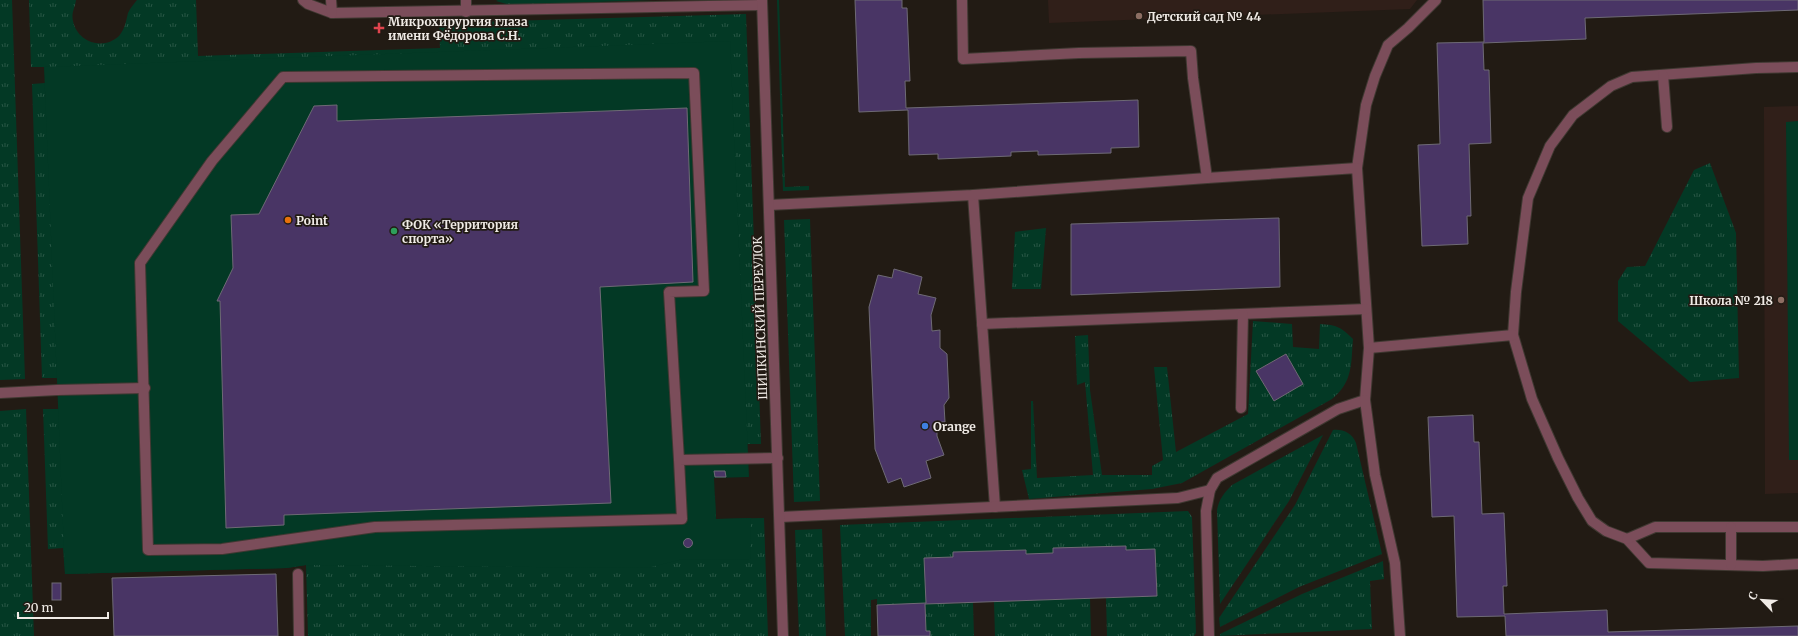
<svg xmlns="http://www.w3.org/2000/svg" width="1798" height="636" font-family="Merriweather,serif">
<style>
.education{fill:#301f19}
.grass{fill:url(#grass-tufts);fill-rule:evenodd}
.pitch{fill:#033925}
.building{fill:#493565;stroke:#6e6a75}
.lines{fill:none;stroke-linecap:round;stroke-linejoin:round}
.service-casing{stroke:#3f3831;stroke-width:12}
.minor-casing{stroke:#3f3831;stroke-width:12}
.service{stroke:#7b4d5a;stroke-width:10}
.minor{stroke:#7b4d5a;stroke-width:10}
.education-dot{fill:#8d6e63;stroke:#221b14;stroke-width:1.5}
.health-dot{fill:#e0444e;stroke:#221b14;stroke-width:1.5}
.food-dot{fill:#e8710a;stroke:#221b14;stroke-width:1.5}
.leisure-dot{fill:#2e9e5b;stroke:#221b14;stroke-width:1.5}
.shop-dot{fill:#3f7fe0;stroke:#221b14;stroke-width:1.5}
.labels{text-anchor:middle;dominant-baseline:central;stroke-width:3.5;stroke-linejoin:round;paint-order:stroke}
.poi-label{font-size:12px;font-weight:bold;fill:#f0ebe6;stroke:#221b14;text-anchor:start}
.street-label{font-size:12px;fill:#f0ebe6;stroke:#221b14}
</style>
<defs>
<pattern id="grass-tufts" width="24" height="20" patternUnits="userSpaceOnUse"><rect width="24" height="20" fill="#033925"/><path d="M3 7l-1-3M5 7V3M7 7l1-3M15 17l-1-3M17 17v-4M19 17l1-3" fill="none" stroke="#285645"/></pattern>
</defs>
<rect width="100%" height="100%" fill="#221b14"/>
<g class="education">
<polygon points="1048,0 1417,0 1410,9 1049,23"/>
<polygon points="1798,106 1798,493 1765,494 1764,107"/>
</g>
<g class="grass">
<polygon points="0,0 12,0 25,379 0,380"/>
<path d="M29 0H76C75 8 71 13 73 21 77 42 103 51 119 36 125 29 126 21 128 13 130 8 134 4 137 0H196L198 56 440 48 439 23 746 14 761 444H747L204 145 44 67H31Z"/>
<polygon points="498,0 653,0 510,5 496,1"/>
<polygon points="777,0 779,0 785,187 809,186 809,190 783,191"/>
<polygon points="45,83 62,378 42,378 32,84"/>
<polygon points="1710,163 1736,233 1739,378 1690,382 1618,321 1618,281 1627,267 1645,266 1694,170"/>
<polygon points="810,219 820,501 794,502 784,220"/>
<polygon points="1046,228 1041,289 1012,289 1015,232"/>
<path d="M1253 321 1292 324 1293 347 1319 349 1320 324C1337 325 1341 327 1353 339 1351 364 1353 382 1332 399L1182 483 1152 489 1029 499 1022 470 1031 469V401H1033L1037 478 1093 475 1085 382 1077 385 1075 336 1088 335 1090 390 1102 475H1152V466L1163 460 1154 367H1167L1176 452 1248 414ZM1285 354 1303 384 1274 401 1256 371Z"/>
<polygon points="26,409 34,636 0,636 0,411"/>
<polygon points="43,409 60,409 715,496 716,519 764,518 768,636 308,636 306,565 287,568 65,574 63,548 48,549"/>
<path d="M1333 430C1343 429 1352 433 1356 443L1382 554 1299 587 1220 627 1219 618 1295 505Z"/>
<path d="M1323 435 1289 501 1220 604 1217 510C1219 499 1224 493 1232 485Z"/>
<polygon points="1188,511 1192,517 1196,633 1194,636 1107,636 1106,598 1157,595 1155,550 1126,550 1125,546 1053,548 1053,553 1026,554 1026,550 953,552 953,557 924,559 926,603 877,605 877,599 871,600 871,636 845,636 840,525"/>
<polygon points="822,529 826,636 799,636 795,530"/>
<polygon points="1383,561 1384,579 1370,581 1372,629 1220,636 1220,634 1302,594"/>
<polygon points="1090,598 1091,636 995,636 994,602"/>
<polygon points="973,603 974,636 930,636 930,631 926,631 925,604"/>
</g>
<g class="pitch">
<polygon points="730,41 749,477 714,478 716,519 751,518 750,559 679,560 647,568 306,565 287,568 65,574 44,67"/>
<polygon points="1798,121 1798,460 1789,460 1786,122"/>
</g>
<g class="building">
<polygon points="855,0 902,0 902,8 907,8 910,81 905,81 906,108 1138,100 1139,147 1111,148 1111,153 1038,155 1038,151 1011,152 1011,156 938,159 938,154 909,155 908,110 859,112"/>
<polygon points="1483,0 1798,0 1798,10 1585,18 1586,39 1483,43 1484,70 1489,70 1491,143 1469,144 1471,216 1467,216 1468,244 1422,246 1418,145 1440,144 1437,43 1484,42"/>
<polygon points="337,105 337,121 687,108 693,282 600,287 611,503 284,515 284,525 226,528 220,301 217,301 233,268 231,215 259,214 314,106"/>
<polygon points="1279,218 1280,287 1071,295 1071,224"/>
<polygon points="894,269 922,277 918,294 936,298 931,315 932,331 940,330 940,348 947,354 949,398 944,405 945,422 937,422 937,436 944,455 926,461 931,478 904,487 901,478 888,483 875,449 869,307 878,275 892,278"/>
<polygon points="1286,354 1303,384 1274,401 1256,371"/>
<polygon points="1473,415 1474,442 1479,442 1482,514 1504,513 1507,586 1503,586 1504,614 1607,610 1608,632 1798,626 1798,636 1506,636 1505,616 1457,617 1454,516 1432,517 1428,417"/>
<polygon points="714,471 725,471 726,477 715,477"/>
<circle cx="688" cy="543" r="4.5"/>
<polygon points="1126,546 1126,550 1155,549 1157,596 925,604 926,631 930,631 930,636 878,636 877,605 926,603 924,558 953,557 953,552 1026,550 1026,554 1053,553 1053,548"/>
<polygon points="276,574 278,636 114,636 112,578"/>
<rect x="52" y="583" width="9" height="17"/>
</g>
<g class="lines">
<defs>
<g id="service">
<polyline points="303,0 308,4 332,13 762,5"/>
<polyline points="331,0 332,13"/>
<polyline points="466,0 466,12"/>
<polyline points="1798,67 1756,68 1632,77 1611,86 1573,115 1550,146 1528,198 1516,292 1513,335 1532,399 1558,458 1578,498 1592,521 1606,531 1627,539 1649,563 1763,566 1798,564"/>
<polyline points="1663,75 1667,127"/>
<polyline points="1357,168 1366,105 1375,76 1388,45 1408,28 1436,0"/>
<polyline points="1207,178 1357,168 1369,348 1365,400 1338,409 1217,478 1210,490 1206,511 1209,636"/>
<polyline points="973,195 995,507"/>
<polyline points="769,205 973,195 1207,178 1193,78 1191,51 1079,53 963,59 962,0"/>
<polyline points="982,324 1366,309"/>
<polyline points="1369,348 1513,335"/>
<polyline points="0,393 57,390 145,388"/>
<polyline points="1365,400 1375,475 1395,563 1400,636"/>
<polyline points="1241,408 1243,314"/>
<polyline points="679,460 669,292 704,291 694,73 283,77 212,161 140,263 148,550 222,549 375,527 682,519 679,460 778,458"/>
<polyline points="780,517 1178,498 1210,490"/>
<polyline points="1627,539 1655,527 1798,527"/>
<polyline points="1731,565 1731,527"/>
<polyline points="298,574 299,636"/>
</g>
<polyline id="minor" points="762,0 783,636"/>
</defs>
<use href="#service" class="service-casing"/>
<use href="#minor" class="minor-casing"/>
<use href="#service" class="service"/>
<use href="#minor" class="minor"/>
</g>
<g class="education-dot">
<circle cx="1139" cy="16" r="4"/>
<circle cx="1781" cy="300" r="4"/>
</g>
<path class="health-dot" d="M377 22h4v4h4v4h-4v4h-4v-4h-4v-4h4z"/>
<circle class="food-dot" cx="288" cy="220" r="4"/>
<circle class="leisure-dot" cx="394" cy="231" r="4"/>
<circle class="shop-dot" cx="925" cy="426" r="4"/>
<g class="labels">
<g class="poi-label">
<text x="1147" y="16">Детский сад № 44</text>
<text x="388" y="21">Микрохирургия глаза<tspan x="388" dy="14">имени Фёдорова С.Н.</tspan></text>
<text x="296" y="220">Point</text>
<text x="402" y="224">ФОК «Территория<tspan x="402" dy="14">спорта»</tspan></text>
<text x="1773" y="300" text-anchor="end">Школа № 218</text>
<text x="933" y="426">Orange</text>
</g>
<g class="street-label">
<text transform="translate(760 318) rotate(-92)">ШИПКИНСКИЙ ПЕРЕУЛОК</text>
</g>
</g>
<g transform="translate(1762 600) rotate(295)" stroke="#221b14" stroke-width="3" paint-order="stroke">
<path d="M0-3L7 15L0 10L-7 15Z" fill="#f0ebe6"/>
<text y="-6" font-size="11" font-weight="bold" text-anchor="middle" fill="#f0ebe6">С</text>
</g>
<path d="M18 612v6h90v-6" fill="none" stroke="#f0ebe6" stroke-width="2"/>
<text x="24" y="612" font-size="12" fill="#f0ebe6" stroke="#221b14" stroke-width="3" paint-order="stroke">20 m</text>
</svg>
